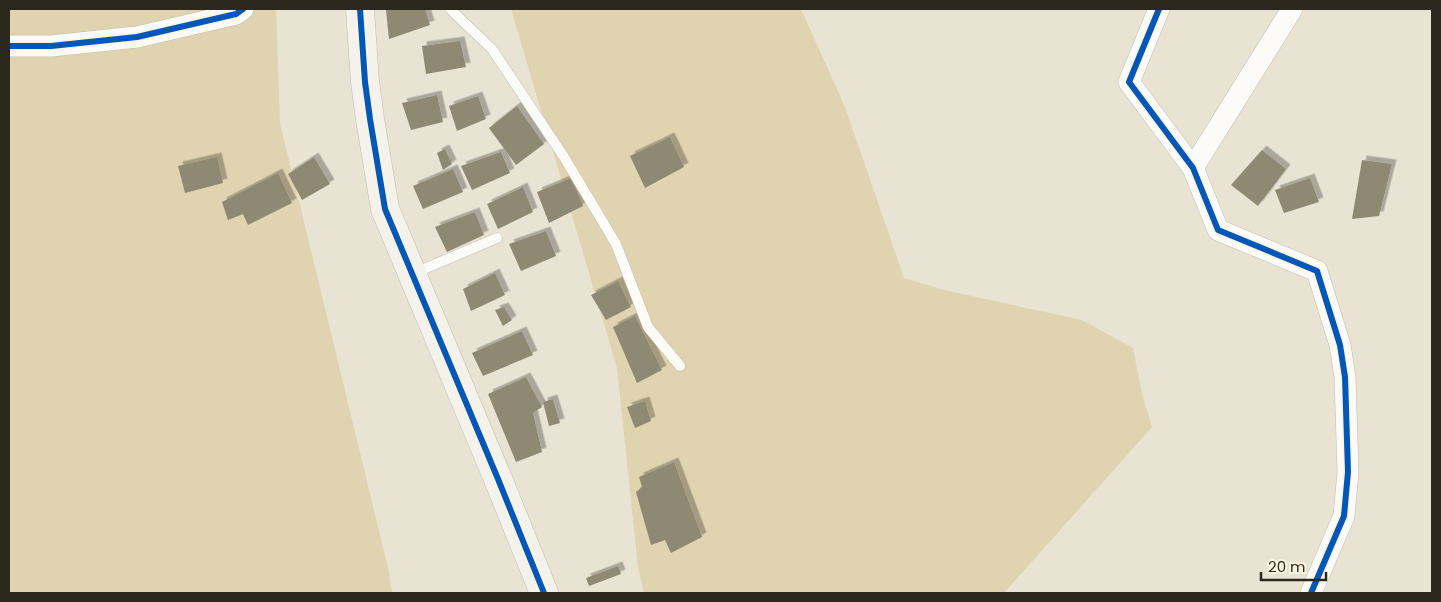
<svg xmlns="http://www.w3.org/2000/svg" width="1441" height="602" font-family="Poppins,sans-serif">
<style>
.green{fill:#e0d3b0}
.building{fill:#8f8872;filter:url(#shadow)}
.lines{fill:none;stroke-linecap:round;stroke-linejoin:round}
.lane-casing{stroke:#c2bdb0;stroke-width:11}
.street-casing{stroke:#c2bdb0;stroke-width:22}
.secondary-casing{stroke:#c2bdb0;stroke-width:29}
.lane{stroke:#fcfbf8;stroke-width:10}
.street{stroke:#fcfbf8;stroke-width:21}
.secondary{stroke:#f5f2eb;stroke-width:28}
.cycleway-casing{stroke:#fdf4dd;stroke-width:9}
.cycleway{stroke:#0057b8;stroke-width:6}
</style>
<defs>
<filter id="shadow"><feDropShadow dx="4.5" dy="-4.5" stdDeviation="0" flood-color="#0004"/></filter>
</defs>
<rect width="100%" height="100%" fill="#e9e3d3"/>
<g class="green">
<polygon points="9,9 276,9 280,123 389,572 392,593 9,593"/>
<polygon points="511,9 801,9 845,107 904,278 944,290 1082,320 1133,348 1142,394 1152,427 1004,593 644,593 638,567 617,368"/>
</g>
<g class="building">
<polygon points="395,9 425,9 430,25 389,39 386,10"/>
<polygon points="460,41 466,67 426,74 422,46"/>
<polygon points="437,95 443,122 411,130 402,103"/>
<polygon points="478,96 486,119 457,131 449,106"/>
<polygon points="517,106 544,144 516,165 489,128"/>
<polygon points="670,137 684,167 645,188 630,156"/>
<polygon points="445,149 452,164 443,170 437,153"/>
<polygon points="1262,150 1286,169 1258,206 1231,185"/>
<polygon points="501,152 510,173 472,190 461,166"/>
<polygon points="217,157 223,183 185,193 178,166"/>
<polygon points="314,157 330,184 302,200 288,174"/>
<polygon points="1362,160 1392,164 1379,216 1352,219"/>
<polygon points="453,169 463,192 423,209 413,186"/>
<polygon points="278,173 292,203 248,225 243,214 228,220 222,202"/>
<polygon points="571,178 583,206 549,223 537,192"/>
<polygon points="1310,178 1319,202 1284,213 1275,190"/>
<polygon points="523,187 533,212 498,229 487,204"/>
<polygon points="475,212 484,235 447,252 435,227"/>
<polygon points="546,231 556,256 521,271 509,244"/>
<polygon points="495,273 505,295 471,311 463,289"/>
<polygon points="618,281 631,307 606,320 591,295"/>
<polygon points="504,307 512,320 503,326 495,310"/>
<polygon points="635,316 662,370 637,383 613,327"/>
<polygon points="522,331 533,355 483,376 472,353"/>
<polygon points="526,377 542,407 533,413 542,452 516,462 488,394"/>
<polygon points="553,399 560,423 549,426 543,402"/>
<polygon points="645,401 651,421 635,428 627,407"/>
<polygon points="674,462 702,537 671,553 665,540 651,545 636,492 642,487 639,477"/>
<polygon points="618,566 621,574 589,586 586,578"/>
</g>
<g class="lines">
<defs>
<g id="lane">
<polyline points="450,9 492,49 564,157 616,244 648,327 680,366"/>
<polyline points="412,274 497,238"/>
</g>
<g id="street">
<polyline points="1159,9 1129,82 1193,168 1218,230 1317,271 1340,345 1345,377 1348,472 1344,516 1311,593"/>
<polyline points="9,46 51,46 137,37 236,14 243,9"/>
<polyline points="1193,168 1292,9"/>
</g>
<polyline id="secondary" points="360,9 365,82 370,119 385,209 498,479 544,593"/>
</defs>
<use href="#lane" class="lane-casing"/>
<use href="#street" class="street-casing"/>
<use href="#secondary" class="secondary-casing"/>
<use href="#lane" class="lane"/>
<use href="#street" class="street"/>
<use href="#secondary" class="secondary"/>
<defs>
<g id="cycleway">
<polyline points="360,9 365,82 370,119 385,209 498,479 544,593"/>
<polyline points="1159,9 1129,82 1193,168 1218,230 1317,271 1340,345 1345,377 1348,472 1344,516 1311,593"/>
<polyline points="9,46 51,46 137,37 236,14 243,9"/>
</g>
</defs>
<use href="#cycleway" class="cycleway-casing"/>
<use href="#cycleway" class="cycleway"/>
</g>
<rect width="1441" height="602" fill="none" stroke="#2c281d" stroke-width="20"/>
<path d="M1261 572v8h65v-8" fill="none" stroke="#2c281d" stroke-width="2.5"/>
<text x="1268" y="572" font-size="15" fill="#2c281d" stroke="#fdf4dd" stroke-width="4" paint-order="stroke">20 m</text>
</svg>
